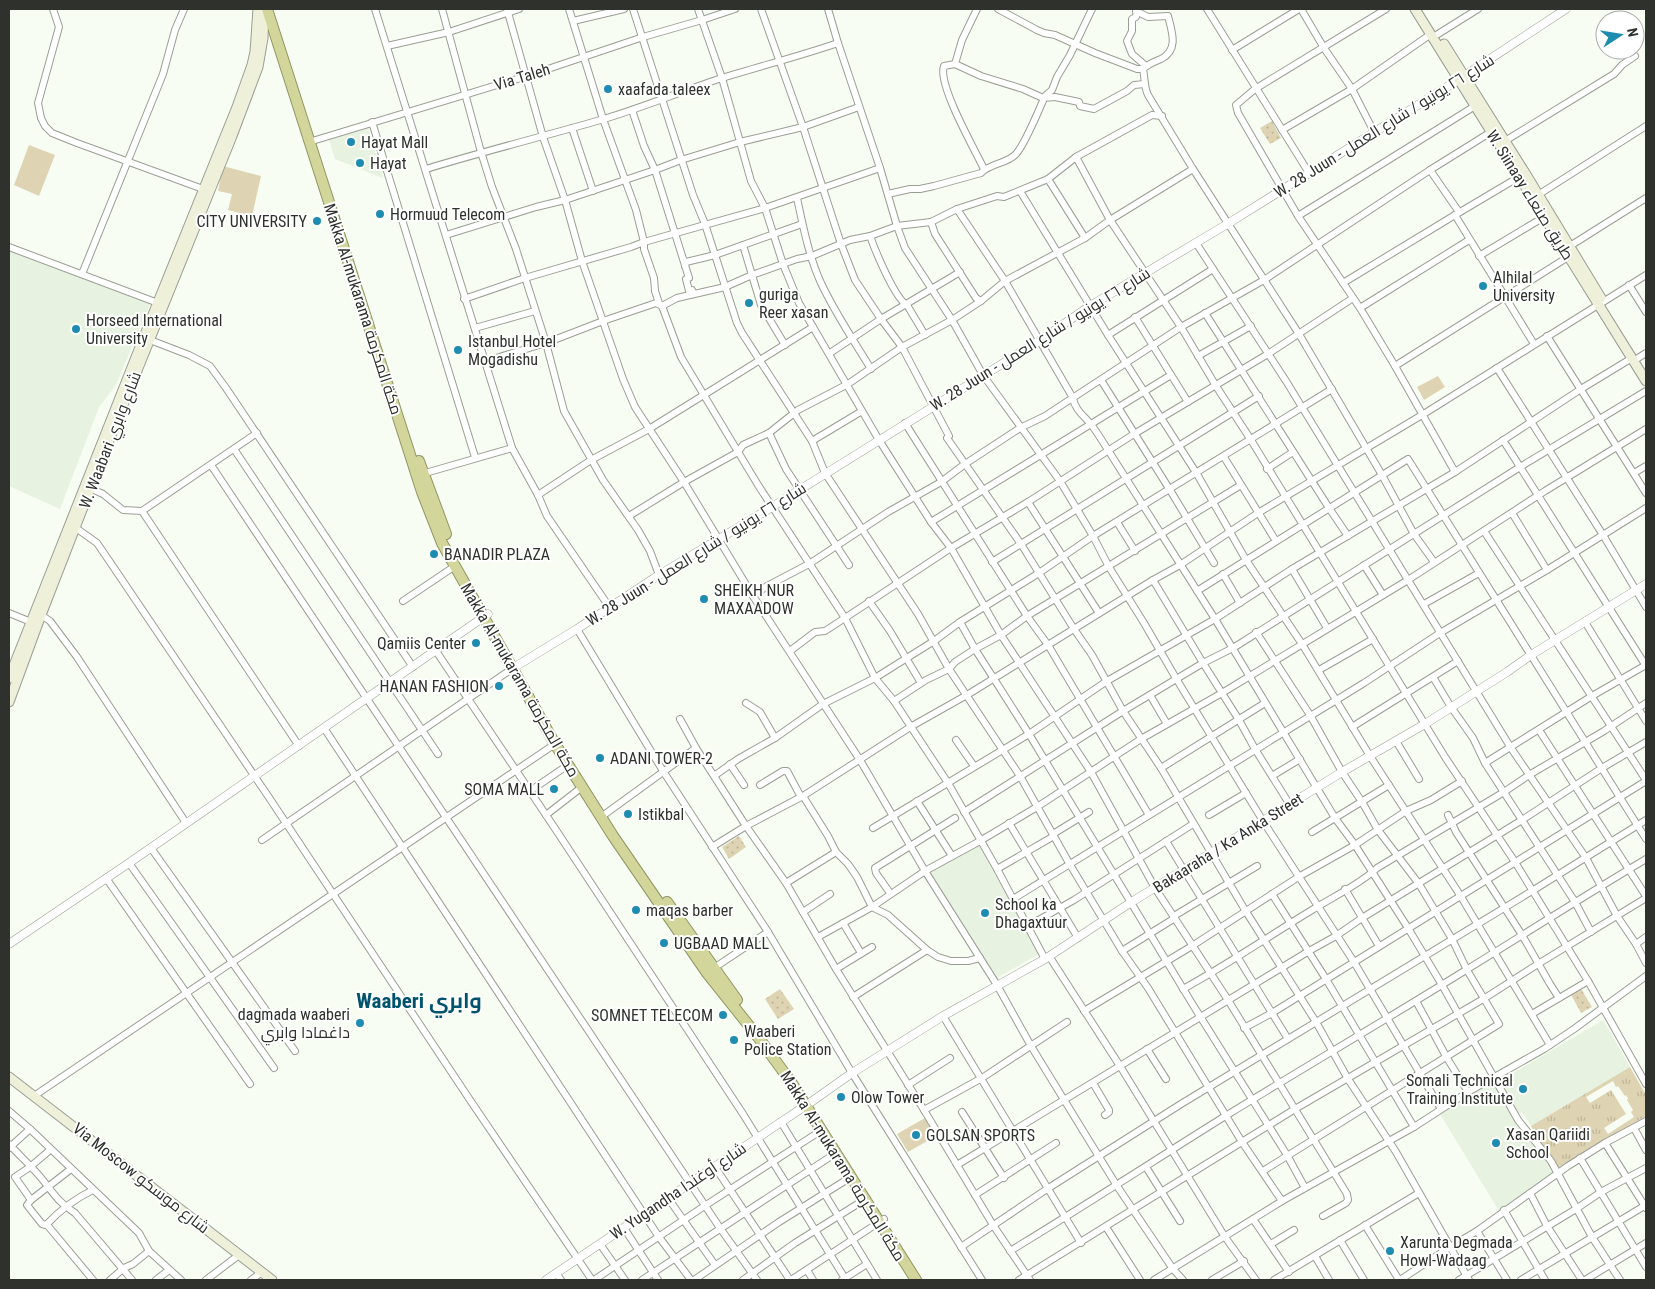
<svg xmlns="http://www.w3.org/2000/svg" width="1655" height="1289" font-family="'Roboto Condensed',Cairo,sans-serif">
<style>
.built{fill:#e8f2e0}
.grass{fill:url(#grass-tufts);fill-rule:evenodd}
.park{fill:url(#park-dots)}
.pitch{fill:#ded4b3}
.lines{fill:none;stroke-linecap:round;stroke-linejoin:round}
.minor-casing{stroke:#9a9f95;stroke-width:8}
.tertiary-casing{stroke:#9a9f95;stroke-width:9}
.secondary-casing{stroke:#9a9f95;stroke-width:11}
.trunk-casing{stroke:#919664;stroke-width:12}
.minor{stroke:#fff;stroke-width:6}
.tertiary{stroke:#fff;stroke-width:8}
.secondary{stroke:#eef0da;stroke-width:9}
.trunk{stroke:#d2d69b;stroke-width:10}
.poi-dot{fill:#1e8cb1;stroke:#fff;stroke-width:2}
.labels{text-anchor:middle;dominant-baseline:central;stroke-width:4;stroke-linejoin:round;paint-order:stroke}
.street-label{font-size:16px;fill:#2e312c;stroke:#fff}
.poi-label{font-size:16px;fill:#2e312c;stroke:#fff;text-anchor:start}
.district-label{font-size:21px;font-weight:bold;fill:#00536c;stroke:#fff}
</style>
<defs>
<pattern id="grass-tufts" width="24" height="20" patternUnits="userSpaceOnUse" patternTransform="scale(1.25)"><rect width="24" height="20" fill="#ded4b3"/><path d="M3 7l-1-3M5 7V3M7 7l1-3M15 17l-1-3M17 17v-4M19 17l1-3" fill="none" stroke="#bfb69a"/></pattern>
<pattern id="park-dots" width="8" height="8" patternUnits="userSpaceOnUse" patternTransform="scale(1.25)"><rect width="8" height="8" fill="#ded4b3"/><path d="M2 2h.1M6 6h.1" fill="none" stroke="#bfb69a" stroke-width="1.8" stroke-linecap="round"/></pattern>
</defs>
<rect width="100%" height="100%" fill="#f7fdf2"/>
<g class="built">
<polygon points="367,124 383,178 335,159 328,136"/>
<polygon points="9,250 150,304 116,385 99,407 60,509 9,486"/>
<polygon points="979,846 1039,954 995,979 929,872"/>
<polygon points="1603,1020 1630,1067 1531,1126 1522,1112 1517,1115 1498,1082"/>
<polygon points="1493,1082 1519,1124 1549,1162 1554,1172 1499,1211 1440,1114"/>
</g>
<path class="grass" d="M1630 1067 1646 1095V1116L1557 1169 1531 1126ZM1613 1081 1616 1087 1618 1086 1625 1096 1626 1095 1628 1098 1627 1100 1633 1110 1631 1112 1634 1117 1608 1134 1604 1128 1626 1114 1611 1090 1590 1103 1586 1097Z"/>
<g class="park">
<polygon points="1272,121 1281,138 1270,144 1260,128"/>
<polygon points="739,836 746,847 729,859 722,847"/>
<polygon points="1580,987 1592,1007 1581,1013 1570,993"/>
<polygon points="780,989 794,1009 778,1019 765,999"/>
</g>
<g class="pitch">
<polygon points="29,145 55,155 39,196 14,185"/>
<polygon points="223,166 261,176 252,216 228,210 232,194 218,191"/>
<polygon points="1438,376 1445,387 1424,400 1417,387"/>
<polygon points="925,1118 936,1136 908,1152 897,1134"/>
</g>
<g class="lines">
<defs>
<g id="minor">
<polyline points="53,9 59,27 38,103 41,118 45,126 52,133 77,143 203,189"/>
<polyline points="375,9 512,448 538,495 547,516 610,608"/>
<polyline points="442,9 481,152 492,187 516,249 546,343 564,411 603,480 638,530 650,551 659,575"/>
<polyline points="507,9 543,137 565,200 582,261 623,379 635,407 684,482 753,596 860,760 925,871 997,985 1031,1046 1117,1186 1173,1269 1183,1280"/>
<polyline points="569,9 603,119 636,210 644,242 644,249 654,278 655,291 659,303 662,306 681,357 758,485 845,618 875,678 894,701 948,783 997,869 1045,959"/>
<polyline points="633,9 693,195 705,224 737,323 742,333 812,441 825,473 918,614 949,669 1020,776 1069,863 1122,951 1148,988 1242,1142 1282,1201 1154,1280"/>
<polyline points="698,9 722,78 751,181 765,208 783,264 799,303 879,440 931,522 951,548 1001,635 1091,772 1155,888 1228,1000 1347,1194 1348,1200 1346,1203 1323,1216"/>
<polyline points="761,9 803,127 841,244 855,280 881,319 902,347 949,436 947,438 1021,544 1074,629 1092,655 1123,711 1161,768 1245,910 1316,1022 1348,1079 1396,1152 1469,1280"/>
<polyline points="828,9 838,43 880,168 897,226 905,248 952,320 983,375 1060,481 1093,536 1109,567 1144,623 1177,680 1263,821 1354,962 1441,1109"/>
<polyline points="977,9 962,40 955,64 981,76 1023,89 1043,98 1055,97 1079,102 1080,106 1094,109 1127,91 1134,85 1145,84"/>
<polyline points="998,9 1037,30 1044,33 1055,35 1095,53 1137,69 1143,69"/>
<polyline points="1137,9 1136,17 1132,19 1132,31 1127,41 1132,54 1146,66"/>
<polyline points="1207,9 1309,173"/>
<polyline points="1301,9 1324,48 1352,89 1374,132"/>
<polyline points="1386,9 1255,89 1236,105 1238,113 1298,216 1360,308 1395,366 1568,257"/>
<path d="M1136 11 1148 17 1168 16C1172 32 1179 50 1161 59 1154 62 1148 64 1143 69 1145 78 1144 87 1148 95L1193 169 1299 334 1382 475 1414 534 1434 562"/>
<polyline points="573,21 624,9"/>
<polyline points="1438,34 1478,9"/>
<polyline points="387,46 449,32 519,9"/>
<polyline points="1232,50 1299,9"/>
<path d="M955 64 944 66C937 84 975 150 984 169"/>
<polyline points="632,110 644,146 655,170 689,278 686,279 689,291 692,290 694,294"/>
<polyline points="372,122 475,457"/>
<polyline points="572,128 593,191"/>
<polyline points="1282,130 1352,89 1431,34"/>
<polyline points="1505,141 1614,74 1622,65 1635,56"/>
<polyline points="309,142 527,76 643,37 702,20 735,9"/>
<polyline points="1076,157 1110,220 1181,327 1216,386 1251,440 1445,757 1515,862 1588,981 1646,1084"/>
<path d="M426 169C485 151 545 136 604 119 644 107 682 91 722 78 761 66 800 56 838 43"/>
<polyline points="1430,170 1459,212"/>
<polyline points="1048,179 1085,238"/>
<polyline points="1020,191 1108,335 1197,474 1246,560 1302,644 1370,756 1460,895 1550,1045"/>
<path d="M888 194 910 189H920L934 186 981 173C990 163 1007 164 1016 154 1025 144 1039 110 1045 96L1052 90 1057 77 1070 55 1092 9"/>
<polyline points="1538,195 1646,126"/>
<path d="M797 198C803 226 809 257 821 283 835 313 854 341 871 369"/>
<path d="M957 209 1005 281 1073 398C1075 411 1085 416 1093 427 1098 434 1103 442 1108 450L1215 619 1335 818 1355 845 1408 928 1442 985 1518 1120 1551 1161 1592 1237 1620 1280"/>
<polyline points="1455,215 1534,344"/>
<polyline points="1298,216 1475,106"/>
<polyline points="931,222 935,234 976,298 981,301"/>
<polyline points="446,235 536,207 565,200 655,170 681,160 740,142 803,127 859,107"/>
<path d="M870 236C875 250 895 299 907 305L925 335"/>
<polyline points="1196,243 1286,381 1511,748 1586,858 1617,916 1636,944 1646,963"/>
<polyline points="743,245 761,305 785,345"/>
<polyline points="1570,246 1646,198"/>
<polyline points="9,247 158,303"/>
<polyline points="1479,256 1544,217"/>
<polyline points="685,266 686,262 715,255 802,224"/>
<polyline points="82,274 163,74 175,30 184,9"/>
<polyline points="1343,283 1455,215 1519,177"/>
<polyline points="1629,285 1646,312"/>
<polyline points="464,299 525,278 631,247 644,242 765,208 880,168"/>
<polyline points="1603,302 1646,275"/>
<polyline points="1360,308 1469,240"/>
<polyline points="1205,313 1329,508 1348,536"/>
<polyline points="1135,317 1188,402"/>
<polyline points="475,328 535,311"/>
<polyline points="1108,335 1213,269"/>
<polyline points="1547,336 1646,493"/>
<polyline points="150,340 189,355 210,366 226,388 413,667"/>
<polyline points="830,353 881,319 960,272"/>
<polyline points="1198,356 1251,326"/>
<polyline points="1638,358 1646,353"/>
<polyline points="486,361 546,343 603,321 656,303 662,306 677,298 725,287 752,275 797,259 812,256 850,240 870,236 897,226 931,222 957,209 997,196 1004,197 1048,179 1076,157 1152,115 1162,116"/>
<polyline points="1395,366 1455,472"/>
<polyline points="1497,368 1603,535 1646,607"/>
<polyline points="1101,380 1170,490 1214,563"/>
<polyline points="905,423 1027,616 1048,645 1149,815"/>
<polyline points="769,433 786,469 849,565"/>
<polyline points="1503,440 1646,666"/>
<polyline points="812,441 862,411"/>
<polyline points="234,449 438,754"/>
<polyline points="1224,457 1276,541"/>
<polyline points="211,465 720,1228 757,1280"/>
<polyline points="1267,469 1293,452"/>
<polyline points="1634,473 1646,466"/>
<polyline points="422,474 512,448"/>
<polyline points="92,489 103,494 123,510 142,511 257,433"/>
<polyline points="538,495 591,460 649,429 813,327"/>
<polyline points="1028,502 1099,613"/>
<polyline points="142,511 299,746"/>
<polyline points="1512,513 1547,570"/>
<polyline points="629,516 684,482 738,452 743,445 769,433 798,410 848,384 902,347 952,320 981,301 1005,281 1085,238 1110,220 1193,169"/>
<polyline points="931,522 1171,375"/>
<polyline points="1117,522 1135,551"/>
<polyline points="76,528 97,543 112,565 270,799 470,1100 592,1280"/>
<polyline points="1484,531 1646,780"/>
<polyline points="992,562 1259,396"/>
<polyline points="1364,565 1383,595"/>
<polyline points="1292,569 1327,628"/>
<polyline points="1223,574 1240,603"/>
<polyline points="1153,580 1203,663 1239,720 1255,749 1290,805"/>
<polyline points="1197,591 1408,459 1646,839"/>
<polyline points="753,596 767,586 809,564 888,512 941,482 965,464 1020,428 1045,416 1181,327 1264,280 1430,170 1491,132"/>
<polyline points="403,601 455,566"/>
<polyline points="869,601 890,631 921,683"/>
<polyline points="1424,604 1479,573"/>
<polyline points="9,613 31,622"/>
<polyline points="41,615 50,621 77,657 186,823"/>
<polyline points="960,622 975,649 1029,734 1193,1005 1287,1155 1305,1188"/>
<polyline points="1585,622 1646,721"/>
<polyline points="577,629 663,771 768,932 852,1073 982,1280"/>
<polyline points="1256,632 1310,715 1342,772 1362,802 1378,830 1419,884 1452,939 1467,970 1499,1024 1263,1171"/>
<polyline points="436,651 556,830 743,1114 846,1280"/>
<polyline points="790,651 815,632 825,631 845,618 951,548 1028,502 1134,434 1268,354 1353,298"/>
<polyline points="1319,670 1373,639"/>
<polyline points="1433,677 1451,707 1473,738 1485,763 1575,902 1591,932"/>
<polyline points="1150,695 1167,724"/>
<polyline points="894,701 926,680 949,669 955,662 975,649 1001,635 1027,616 1241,485"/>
<polyline points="746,703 760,712 775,738"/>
<polyline points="680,719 696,748 746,826 786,883 836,969 924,1110 993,1225 1030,1280"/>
<polyline points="1352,727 1458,661"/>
<polyline points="324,728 659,1237 691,1280"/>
<polyline points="1539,730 1646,896"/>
<polyline points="956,740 974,766"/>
<polyline points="1396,741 1419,779"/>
<polyline points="1485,763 1592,696 1646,665"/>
<polyline points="730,764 744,785"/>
<polyline points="1161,768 1265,703"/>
<polyline points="714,776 738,759 775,738 823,704 875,678 934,641 960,622 1039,573 1093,536 1332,389"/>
<polyline points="1272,776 1300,759"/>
<polyline points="760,785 783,771 787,771 801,797"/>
<polyline points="530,791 568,765"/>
<polyline points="803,796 828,836 836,852 848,864 857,877 872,907 888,915 927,950 938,957 951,961 968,961 980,958"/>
<polyline points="917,801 952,856"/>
<polyline points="964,812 1123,711 1203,663 1233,648 1520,467 1646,391"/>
<polyline points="546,815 582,787"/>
<polyline points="1209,815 1246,793"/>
<polyline points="1448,815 1456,832 1522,935 1550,984 1559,998"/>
<polyline points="601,817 696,748"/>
<polyline points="1009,823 1078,938"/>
<polyline points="873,828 1029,734 1107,681 1215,619 1292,569 1455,472 1581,389 1632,358"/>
<polyline points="1312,832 1389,785"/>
<polyline points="1053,834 1089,812"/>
<polyline points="262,840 513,668"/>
<polyline points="1166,841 1288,1039"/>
<polyline points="712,847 746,826 803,796 912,726 967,695 1153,580 1180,565 1258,513 1422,415 1598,305"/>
<polyline points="151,848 295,1051"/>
<polyline points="129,863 274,1068"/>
<polyline points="997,869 1054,836"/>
<polyline points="106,878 250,1084"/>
<polyline points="786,883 836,852"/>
<polyline points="1345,889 1379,946"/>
<polyline points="890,893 876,873 875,868 955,818"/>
<polyline points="1272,894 1326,979 1414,1127"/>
<polyline points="1013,899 1364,683 1440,633 1547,570 1646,508"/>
<polyline points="803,912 830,894"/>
<polyline points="1174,916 1257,866"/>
<polyline points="843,923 861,953"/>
<polyline points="1028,926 1074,900 1193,824"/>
<polyline points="818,937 872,907 925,871 980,841 1037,807 1141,739 1222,693 1408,580 1545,491 1646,429"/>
<polyline points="1636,944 1646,937"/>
<polyline points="1122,951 1175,918"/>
<polyline points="1049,956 1120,1066 1225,1237 1256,1280"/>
<polyline points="714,968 768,932"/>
<polyline points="836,969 872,947"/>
<path d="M1183 989C1227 965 1269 936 1312 910 1331 898 1362 883 1377 868L1504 792 1529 775 1604 731 1646 703"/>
<polyline points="853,997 927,950"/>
<polyline points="1416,1001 1447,1058 1468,1092"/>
<polyline points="1084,1011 1192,946 1300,876 1355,845 1406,811 1431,800 1462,781"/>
<polyline points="1532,1014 1588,981"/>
<polyline points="943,1016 1081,1243"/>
<polyline points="1244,1028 1272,1013 1646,781"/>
<polyline points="1147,1049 1166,1079"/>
<polyline points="1093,1083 1109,1110 1109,1112 1105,1115"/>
<polyline points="908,1085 950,1058"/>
<polyline points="34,1096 555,744"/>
<polyline points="924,1110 982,1078 1067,1022"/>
<polyline points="9,1111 30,1129 139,1233 149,1251 181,1280"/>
<polyline points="962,1112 1004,1178"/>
<polyline points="781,1122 877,1280"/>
<polyline points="1634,1128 1646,1150"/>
<polyline points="1605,1143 1646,1208"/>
<path d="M9 1144C17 1153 26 1161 34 1170 50 1186 54 1200 75 1213L132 1280"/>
<polyline points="9,1148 30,1129"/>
<polyline points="1580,1158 1646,1267"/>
<polyline points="957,1165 1309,951 1336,936 1362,918 1522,820 1602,768 1646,742"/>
<polyline points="715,1167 790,1280"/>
<polyline points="1146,1167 1180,1221"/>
<path d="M93 1190C74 1199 60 1210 46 1225L48 1226 93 1280"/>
<polyline points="1530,1193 1547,1226 1582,1280"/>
<polyline points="975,1195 1056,1143"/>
<polyline points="668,1198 715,1265"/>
<polyline points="31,1200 71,1169"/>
<polyline points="1282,1201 1414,1127 1468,1092 1544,1049 1574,1029 1646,976"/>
<polyline points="1504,1210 1545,1280"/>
<polyline points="1253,1219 1289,1272"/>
<polyline points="46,1225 42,1224 27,1205 31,1200 15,1177 30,1167 50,1150"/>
<polyline points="1365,1225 1399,1280"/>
<polyline points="1106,1227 1140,1280"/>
<polyline points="624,1228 658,1280"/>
<polyline points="1477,1231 1507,1280"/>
<polyline points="1340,1240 1364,1280"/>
<polyline points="600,1244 625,1280"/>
<polyline points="1271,1244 1294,1230"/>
<polyline points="961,1247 1047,1189 1181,1104 1532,891 1646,820"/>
<path d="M1010 1251C1083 1207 1155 1160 1227 1115 1307 1066 1387 1019 1466 970 1526 933 1586 895 1646 859"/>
<polyline points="1315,1256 1329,1280"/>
<polyline points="807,1270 813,1280"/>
<polyline points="556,1273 561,1280"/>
<polyline points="110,1280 124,1268 133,1264 149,1251"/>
<polyline points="156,1280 169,1270"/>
<polyline points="206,1280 239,1255"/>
<polyline points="251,1280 262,1272"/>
<polyline points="594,1280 706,1205 822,1130"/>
<polyline points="642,1280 836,1153"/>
<polyline points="694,1280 779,1222 851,1177"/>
<polyline points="743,1280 795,1243 864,1200"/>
<polyline points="791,1280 884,1219"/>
<polyline points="842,1280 867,1264"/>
<polyline points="1019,1280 1295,1109 1485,998 1538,964 1646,898"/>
<polyline points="1212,1280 1244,1261"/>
<polyline points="1274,1280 1419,1193"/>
<polyline points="1400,1280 1450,1247 1477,1231 1568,1166 1605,1143 1646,1121"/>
<polyline points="1459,1280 1576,1209 1601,1192 1646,1168"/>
<polyline points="1521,1280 1646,1205"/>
<polyline points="1585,1280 1646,1243"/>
</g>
<g id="tertiary">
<polyline points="513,668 577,629 659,575 772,507 1039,341 1090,306 1229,223 1458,80 1566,9"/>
<polyline points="9,944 129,863 488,614"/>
<polyline points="546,1280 811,1102 852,1073 943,1016 1045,959 1130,903 1342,772 1425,724 1507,672 1531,655 1646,584"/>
</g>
<g id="secondary">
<polyline points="1415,9 1646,381"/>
<polyline points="1444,44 1525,173 1601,298"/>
<polyline points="9,678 146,332 237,107 252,65 255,52 258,9"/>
<polyline points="9,702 41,615 117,420 232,136 258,67 263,38 264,9"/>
<polyline points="9,1077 272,1280"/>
</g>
<g id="trunk">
<polyline points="267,9 422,492 442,543 555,744 613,836 707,973 758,1037 791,1082 916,1280"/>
<polyline points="419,461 446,534"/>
<polyline points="667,902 737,1000"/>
</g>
</defs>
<use href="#minor" class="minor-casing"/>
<use href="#tertiary" class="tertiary-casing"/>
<use href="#secondary" class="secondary-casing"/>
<use href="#trunk" class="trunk-casing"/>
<use href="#minor" class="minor"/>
<use href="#tertiary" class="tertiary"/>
<use href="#secondary" class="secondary"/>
<use href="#trunk" class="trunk"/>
</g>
<g class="poi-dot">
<circle cx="608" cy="89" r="5"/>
<circle cx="351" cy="142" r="5"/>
<circle cx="360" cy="163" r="5"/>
<circle cx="380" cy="214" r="5"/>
<circle cx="317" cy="221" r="5"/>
<circle cx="1483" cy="286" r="5"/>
<circle cx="749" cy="303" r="5"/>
<circle cx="76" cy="329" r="5"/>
<circle cx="458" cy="350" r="5"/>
<circle cx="434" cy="554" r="5"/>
<circle cx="704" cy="599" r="5"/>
<circle cx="476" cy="643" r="5"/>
<circle cx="499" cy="686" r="5"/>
<circle cx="600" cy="758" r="5"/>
<circle cx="554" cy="789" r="5"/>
<circle cx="628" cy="814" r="5"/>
<circle cx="636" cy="910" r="5"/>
<circle cx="985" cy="913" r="5"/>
<circle cx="664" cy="943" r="5"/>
<circle cx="723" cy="1015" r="5"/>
<circle cx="360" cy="1023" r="5"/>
<circle cx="734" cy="1040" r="5"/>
<circle cx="1523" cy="1089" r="5"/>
<circle cx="841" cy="1097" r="5"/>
<circle cx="916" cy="1135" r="5"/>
<circle cx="1496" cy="1143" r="5"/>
<circle cx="1390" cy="1251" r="5"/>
</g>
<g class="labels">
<g class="street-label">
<text transform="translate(522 77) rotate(-17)">Via Taleh</text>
<text transform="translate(1384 126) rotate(-32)">W. 28 Juun - شارع ٢٦ يونيو / شارع العمل</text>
<text transform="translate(1530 195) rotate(58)">W. Siinaay طريق صنعاء</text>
<text transform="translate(363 309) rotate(72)">Makka Al-mukarama مكة المكرمة</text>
<text transform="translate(1040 339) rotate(-32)">W. 28 Juun - شارع ٢٦ يونيو / شارع العمل</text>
<text transform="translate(110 440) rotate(-69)">W. Waabari شارع وابري</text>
<text transform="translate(696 554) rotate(-32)">W. 28 Juun - شارع ٢٦ يونيو / شارع العمل</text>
<text transform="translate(520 680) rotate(60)">Makka Al-mukarama مكة المكرمة</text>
<text transform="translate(1228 843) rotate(-32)">Bakaaraha / Ka Anka Street</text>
<text transform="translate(843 1166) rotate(58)">Makka Al-mukarama مكة المكرمة</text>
<text transform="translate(141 1178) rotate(38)">Via Moscow شارع موسكو</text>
<text transform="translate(678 1191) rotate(-34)">W. Yugandha شارع أوغندا</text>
</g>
<g class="poi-label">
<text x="618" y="89">xaafada taleex</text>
<text x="361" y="142">Hayat Mall</text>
<text x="370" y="163">Hayat</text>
<text x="390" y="214">Hormuud Telecom</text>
<text x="307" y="221" text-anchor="end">CITY UNIVERSITY</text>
<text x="1493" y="277">Alhilal<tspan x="1493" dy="18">University</tspan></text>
<text x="759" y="294">guriga<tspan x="759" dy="18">Reer xasan</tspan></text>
<text x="86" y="320">Horseed International<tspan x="86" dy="18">University</tspan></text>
<text x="468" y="341">Istanbul Hotel<tspan x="468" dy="18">Mogadishu</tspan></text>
<text x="444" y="554">BANADIR PLAZA</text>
<text x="714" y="590">SHEIKH NUR<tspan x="714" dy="18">MAXAADOW</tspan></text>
<text x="466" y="643" text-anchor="end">Qamiis Center</text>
<text x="489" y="686" text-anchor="end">HANAN FASHION</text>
<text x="610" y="758">ADANI TOWER-2</text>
<text x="544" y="789" text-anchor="end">SOMA MALL</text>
<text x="638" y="814">Istikbal</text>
<text x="995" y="904">School ka<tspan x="995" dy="18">Dhagaxtuur</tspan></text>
<text x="646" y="910">maqas barber</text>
<text x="674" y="943">UGBAAD MALL</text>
<text x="350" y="1014" text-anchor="end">dagmada waaberi<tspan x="350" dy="18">داغمادا وابري</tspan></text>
<text x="713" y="1015" text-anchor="end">SOMNET TELECOM</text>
<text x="744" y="1031">Waaberi<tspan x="744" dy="18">Police Station</tspan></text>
<text x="1513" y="1080" text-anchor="end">Somali Technical<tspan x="1513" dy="18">Training Institute</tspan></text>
<text x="851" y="1097">Olow Tower</text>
<text x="1506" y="1134">Xasan Qariidi<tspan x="1506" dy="18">School</tspan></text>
<text x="926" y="1135">GOLSAN SPORTS</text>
<text x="1400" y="1242">Xarunta Degmada<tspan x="1400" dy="18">Howl-Wadaag</tspan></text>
</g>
<g class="district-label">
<text x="419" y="1001">Waaberi وابري</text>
</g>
</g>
<rect width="1655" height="1289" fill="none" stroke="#2e312c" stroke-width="20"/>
<g transform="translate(1620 35) rotate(78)"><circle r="24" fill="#ffffff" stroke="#abadab"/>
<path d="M0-4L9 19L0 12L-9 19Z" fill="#1e8cb1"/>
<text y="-8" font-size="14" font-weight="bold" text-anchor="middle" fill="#2e312c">N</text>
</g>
</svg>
